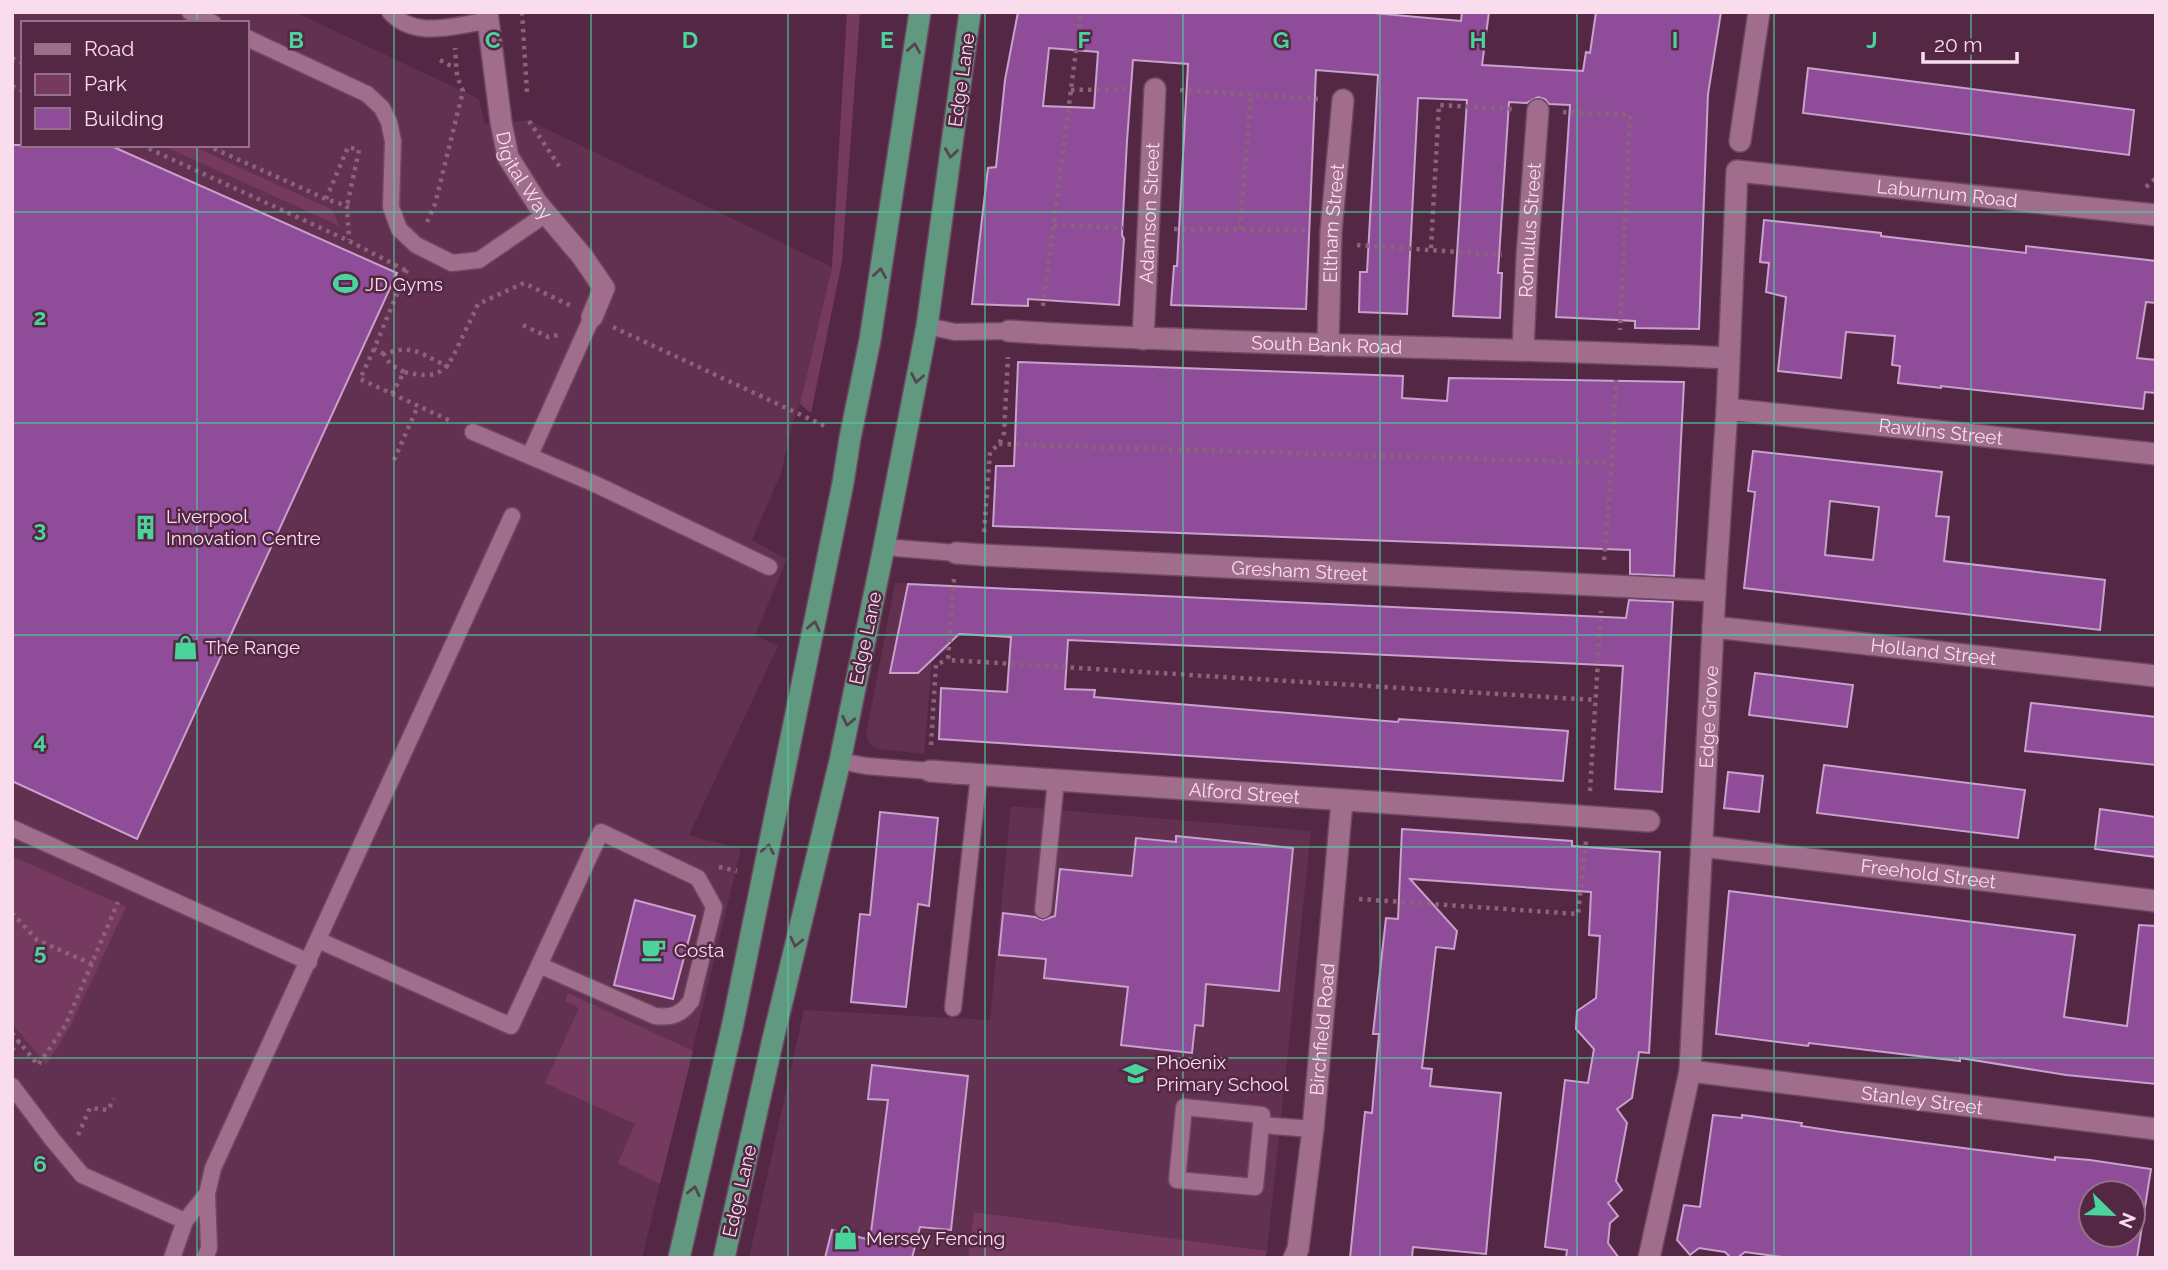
<svg xmlns="http://www.w3.org/2000/svg" width="2168" height="1270" font-family="Raleway,sans-serif">
<style>
.built{fill:#623050;fill-rule:evenodd}
.green{fill:#763a60}
.building{fill:#8f4d99;stroke:#c8a1cd;stroke-width:2;fill-rule:evenodd}
.lines{fill:none;stroke-linecap:round;stroke-linejoin:round}
.service-casing{stroke:#6d4861;stroke-width:19}
.pedestrian-casing{stroke:#6d4861;stroke-width:24}
.minor-casing{stroke:#6d4861;stroke-width:24}
.trunk-casing{stroke:#6d4861;stroke-width:24}
.path{stroke:#8a637b;stroke-width:4.5;stroke-dasharray:3.5 5;stroke-linecap:butt}
.service{stroke:#a06d8c;stroke-width:16}
.pedestrian{stroke:#a06d8c;stroke-width:21}
.minor{stroke:#a06d8c;stroke-width:21}
.trunk{stroke:#609880;stroke-width:21}
.oneway{stroke:#574453}
.grid{fill:none;stroke:#4ad49c;stroke-width:2;stroke-opacity:0.55}
.labels{text-anchor:middle;dominant-baseline:central;stroke-width:5;stroke-linejoin:round;paint-order:stroke}
.street-label{font-size:19px;fill:#f9dded;stroke:#542844}
.poi-label{font-size:19px;fill:#f9dded;stroke:#542844;text-anchor:start}
.grid-label{font-size:23px;text-anchor:middle;font-weight:bold;fill:#4ad49c;stroke:#542844;stroke-width:5;stroke-linejoin:round;paint-order:stroke}
</style>
<rect width="100%" height="100%" fill="#542844"/>
<g class="built">
<path d="M12 12H295L479 99 485 125 528 120 832 267 800 404 793 422 781 473 752 540 787 559 755 635 778 646 689 835 741 849 642 1258H12ZM23 23H247V145H23Z"/>
<polygon points="895,583 952,584 946,650 932,661 924,754 878,749 870,744 866,735"/>
<polygon points="1011,806 1311,831 1267,1251 974,1212 968,1258 749,1258 804,1010 990,1020"/>
</g>
<g class="green">
<polygon points="847,12 860,12 842,261 811,413 800,404 832,267"/>
<polygon points="162,145 190,145 333,210 339,226"/>
<polygon points="12,856 126,907 70,1027 46,1065 12,1023"/>
<polygon points="568,993 693,1051 660,1184 618,1163 635,1124 545,1083 579,1008 565,1001"/>
<polygon points="974,1212 1267,1251 1265,1258 968,1258"/>
</g>
<g class="building">
<path d="M1018 12H1362L1461 21 1462 12H1489L1482 65 1583 71 1586 52 1590 53 1596 12H1721L1708 94 1699 329 1635 328V321L1556 317 1570 105 1549 104 1545 99 1538 97 1527 103 1509 102 1498 273H1502L1500 318 1453 316 1467 100 1418 98 1407 314 1359 312 1360 272H1367L1378 75 1316 70 1306 309 1171 305 1174 266H1177L1188 64 1133 60 1127 141 1122 235 1124 239 1119 305 1028 299V306L972 304 988 168 996 167 1005 80ZM1049 48 1098 52 1094 108 1043 106Z"/>
<polygon points="1808,68 2134,110 2129,155 1803,113"/>
<polygon points="12,145 109,145 397,273 137,839 12,781"/>
<polygon points="1764,220 1881,233 1881,236 2026,253 2026,246 2156,261 2156,303 2146,302 2137,358 2156,360 2156,393 2145,392 2143,409 1941,386 1941,388 1898,383 1900,366 1892,365 1895,336 1846,332 1841,378 1778,371 1786,297 1766,292 1769,263 1760,262"/>
<polygon points="1018,362 1403,376 1402,398 1447,401 1449,378 1684,382 1674,576 1630,574 1630,550 993,526 996,466 1014,466"/>
<path d="M1753 451 1942 472 1936 516 1949 517 1944 561 2105 580 2100 630 1744 588 1755 492 1748 491ZM1830 501 1879 507 1873 560 1825 555Z"/>
<polygon points="908,584 1626,618 1629,600 1673,602 1662,792 1615,789 1623,666 1068,640 1065,689 1095,690 1094,697 1398,722 1399,719 1568,731 1563,781 939,739 941,688 1007,692 1011,637 959,634 918,673 890,673"/>
<polygon points="1755,673 1853,685 1847,727 1749,715"/>
<polygon points="2031,703 2156,717 2156,765 2025,751"/>
<polygon points="1824,765 2025,790 2018,838 1817,813"/>
<polygon points="1728,772 1763,776 1759,812 1724,808"/>
<polygon points="2100,809 2156,817 2156,857 2095,849"/>
<polygon points="880,812 938,818 929,906 918,904 906,1007 851,1002 860,914 870,915"/>
<polygon points="1402,829 1572,841 1572,846 1660,852 1649,1053 1639,1052 1632,1098 1617,1109 1627,1123 1616,1181 1622,1190 1608,1203 1618,1216 1610,1223 1608,1243 1619,1258 1566,1258 1567,1250 1545,1247 1565,1080 1588,1083 1594,1049 1576,1029 1577,1011 1596,998 1600,936 1589,935 1591,892 1410,879 1457,931 1454,949 1436,947 1422,1068 1432,1069 1430,1086 1501,1093 1486,1254 1413,1247 1412,1258 1350,1258 1365,1112 1372,1113 1379,1034 1373,1034 1386,918 1398,919"/>
<polygon points="1176,836 1293,848 1279,991 1206,984 1203,1026 1195,1025 1192,1053 1121,1045 1128,987 1044,978 1046,959 999,955 1003,913 1035,917 1043,920 1055,916 1060,869 1132,876 1136,838 1176,842"/>
<polygon points="1729,891 2075,935 2064,1017 2127,1026 2139,925 2156,926 2156,1084 2066,1075 1960,1058 1960,1061 1809,1043 1808,1046 1716,1034"/>
<polygon points="635,900 695,916 673,999 614,985"/>
<polygon points="872,1065 968,1076 951,1230 920,1227 912,1258 825,1258 832,1230 870,1240 888,1100 868,1099"/>
<path d="M1713 1115 1742 1118V1115L1802 1123 1801 1126 1841 1132 2055 1160V1157L2090 1160 2151 1169 2137 1258H1789L1745 1252 1737 1258H1731L1725 1252 1699 1248 1690 1255 1677 1240 1684 1205 1700 1207ZM2091 1193H2133V1235H2091Z"/>
</g>
<g class="lines">
<defs>
<g id="service">
<polyline points="190,12 213,23"/>
<path d="M390 12C415 40 455 25 487 21"/>
<polyline points="247,38 367,94 382,108 389,122 393,141 391,207 399,229 416,245 452,263 479,260 546,214"/>
<polyline points="927,326 955,332 1009,331"/>
<polyline points="473,432 595,484 769,567"/>
<polyline points="530,455 592,317"/>
<polyline points="884,547 956,553"/>
<polyline points="840,761 866,766 930,771"/>
<polyline points="12,828 309,962"/>
<polyline points="1043,910 1056,780"/>
<path d="M318 940 511 1026 590 855 601 832 698 878 714 907 691 1001C681 1015 671 1018 655 1016L539 965"/>
<polyline points="953,1008 979,775"/>
<polyline points="12,1086 52,1139 82,1175 185,1221"/>
<polygon points="1184,1107 1262,1115 1255,1187 1177,1180"/>
<polyline points="1261,1125 1313,1129"/>
<polyline points="172,1258 185,1221 207,1194"/>
<polyline points="205,1258 209,1248 207,1194 213,1168 512,516"/>
</g>
<g id="pedestrian">
<polyline points="1009,331 1040,333"/>
<polyline points="956,553 983,555"/>
<polyline points="930,771 956,773"/>
</g>
<g id="minor">
<path id="s1" d="M487 12 501 122 508 157 537 203 582 256 604 288 592 317"/>
<polyline points="1740,141 1759,12"/>
<path id="s2" d="M1040 333C1269 346 1498 347 1728 358"/>
<path id="s3" d="M1143 339 1155 89"/>
<path id="s4" d="M1328 345 1331 231 1343 100"/>
<path id="s5" d="M1523 349 1527 257 1538 110"/>
<path id="s6" d="M1727 409 2156 454"/>
<path id="s7" d="M983 555 1715 591"/>
<path id="s8" d="M1713 627 2156 676"/>
<path id="s9" d="M956 773 1649 821"/>
<path id="s10" d="M1701 846 2156 901"/>
<path id="s11" d="M1690 1071 2156 1129"/>
<path id="s12" d="M1294 1258 1298 1249 1313 1129 1342 801"/>
<path id="s13" d="M1649 1258 1690 1071 1715 591 1727 409 1737 171 2156 215"/>
</g>
<g id="trunk">
<polyline points="679,1258 733,1023 843,483 850,438 870,340 920,12"/>
<polyline points="724,1258 773,1039 840,761 884,547 927,326 970,12"/>
</g>
</defs>
<use href="#service" class="service-casing"/>
<use href="#pedestrian" class="pedestrian-casing"/>
<use href="#minor" class="minor-casing"/>
<use href="#trunk" class="trunk-casing"/>
<g class="path">
<polyline points="522,12 527,92"/>
<polyline points="12,58 23,63"/>
<polyline points="440,60 455,68"/>
<polyline points="12,86 23,91"/>
<polyline points="1071,90 1129,89"/>
<polyline points="1180,90 1318,99"/>
<polyline points="1563,112 1630,115 1620,330"/>
<polyline points="529,121 561,169"/>
<polyline points="141,145 349,241 407,271"/>
<polyline points="206,145 326,199 347,206 349,240"/>
<polyline points="2146,187 2156,178"/>
<polyline points="326,199 348,147 359,150 347,206"/>
<polyline points="427,222 435,204 463,91 457,76 455,48"/>
<polyline points="1054,225 1123,228"/>
<polyline points="1174,229 1305,230"/>
<polyline points="1240,229 1251,95"/>
<polyline points="1357,245 1502,255"/>
<polyline points="1431,248 1439,105 1512,109"/>
<polyline points="1043,306 1081,12"/>
<polyline points="523,325 548,337 558,335"/>
<polyline points="613,327 827,427"/>
<polyline points="374,349 360,379 453,422"/>
<polyline points="384,354 374,349 409,265"/>
<path d="M404 372 390 364 384 354C415 343 421 355 449 367"/>
<path d="M392 394 404 372C437 379 445 375 459 344 465 331 472 318 478 304L524 283 571 306"/>
<polyline points="999,444 1612,463"/>
<polyline points="394,460 418,406"/>
<polyline points="984,532 990,452 999,444 1004,433 1008,357"/>
<polyline points="1604,560 1612,463 1616,380"/>
<polyline points="954,579 948,660 1596,700"/>
<polyline points="931,745 936,664 948,660"/>
<polyline points="1590,791 1601,611"/>
<polyline points="719,867 737,871"/>
<polyline points="1359,899 1578,914 1586,841"/>
<polyline points="12,913 37,940 92,964"/>
<polyline points="12,1033 38,1065 65,1026 118,902"/>
<polyline points="12,1050 19,1041"/>
<polyline points="78,1135 90,1108 108,1110 114,1099"/>
</g>
<use href="#service" class="service"/>
<use href="#pedestrian" class="pedestrian"/>
<use href="#minor" class="minor"/>
<use href="#trunk" class="trunk"/>
</g>
<defs><path id="oneway-chevron" d="M-2-3.5L2.5 0L-2 3.5" fill="none" stroke-width="1.6" stroke-linecap="round" stroke-linejoin="round" transform="scale(1.75)"/></defs>
<g class="oneway">
<use href="#oneway-chevron" transform="translate(914 48) rotate(-81)"/>
<use href="#oneway-chevron" transform="translate(951 153) rotate(98)"/>
<use href="#oneway-chevron" transform="translate(880 273) rotate(-81)"/>
<use href="#oneway-chevron" transform="translate(917 378) rotate(101)"/>
<use href="#oneway-chevron" transform="translate(814 626) rotate(-78)"/>
<use href="#oneway-chevron" transform="translate(848 721) rotate(102)"/>
<use href="#oneway-chevron" transform="translate(768 849) rotate(-79)"/>
<use href="#oneway-chevron" transform="translate(796 942) rotate(103)"/>
<use href="#oneway-chevron" transform="translate(694 1191) rotate(-77)"/>
</g>
<path class="grid" d="M197 12V23M394 12V1258M591 12V1258M788 12V1258M985 12V1258M1183 12V1258M1380 12V1258M1577 12V1258M1774 12V1258M1971 12V1258M197 145V1258M12 212H2156M12 423H2156M12 635H2156M12 847H2156M12 1058H2156"/>
<defs>
<symbol id="stadium-bare" viewBox="-9 -9 18 18"><path d="M0-5a6.5 5 0 1 0 0 10a6.5 5 0 1 0 0-10ZM-3.5-1.8h7v3.6h-7Z" fill="#4ad49c" stroke="#542844" stroke-width="2.5" paint-order="stroke"/></symbol>
<symbol id="building-bare" viewBox="-9 -9 18 18"><path d="M-4-6H4V6H1V3H-1V6H-4ZM-2.5-4.3h1.7v1.8h-1.7ZM.8-4.3h1.7v1.8H.8ZM-2.5-1h1.7V.8h-1.7ZM.8-1h1.7V.8H.8Z" fill="#4ad49c" stroke="#542844" stroke-width="2.5" paint-order="stroke"/></symbol>
<symbol id="shop-bare" viewBox="-9 -9 18 18"><path d="M-5-2.5h2.3a2.7 3.5 0 0 1 5.4 0H5L5.5 6h-11ZM-1.5-2.5h3a1.5 2.3 0 0 0-3 0Z" fill="#4ad49c" stroke="#542844" stroke-width="2.5" paint-order="stroke"/></symbol>
<symbol id="cafe-bare" viewBox="-9 -9 18 18"><path d="M-5.5-4.5H6V0H3Q3 3.5 0 3.5H-2.5Q-5.5 3.5-5.5 0ZM3-3.2v2h1.7v-2ZM-6 4.5H4V6H-6Z" fill="#4ad49c" stroke="#542844" stroke-width="2.5" paint-order="stroke"/></symbol>
<symbol id="school-bare" viewBox="-9 -9 18 18"><path d="M0-5L7-2L0 1L-7-2ZM-4 1L0 2.5L4 1V4Q0 6-4 4Z" fill="#4ad49c" stroke="#542844" stroke-width="2.5" paint-order="stroke"/></symbol>
</defs>
<g fill-rule="evenodd">
<use href="#stadium-bare" x="328" y="266" width="35" height="35"/>
<use href="#building-bare" x="128" y="510" width="35" height="35"/>
<use href="#shop-bare" x="168" y="630" width="35" height="35"/>
<use href="#cafe-bare" x="636" y="932" width="35" height="35"/>
<use href="#school-bare" x="1118" y="1056" width="35" height="35"/>
<use href="#shop-bare" x="828" y="1220" width="35" height="35"/>
</g>
<g class="labels">
<g class="street-label">
<text transform="translate(961 80) rotate(-82)">Edge Lane</text>
<text stroke="none"><textPath href="#s1" startOffset="170">Digital Way</textPath></text>
<text stroke="none"><textPath href="#s13" startOffset="1304">Laburnum Road</textPath></text>
<text stroke="none"><textPath href="#s3" startOffset="126">Adamson Street</textPath></text>
<text stroke="none"><textPath href="#s4" startOffset="122">Eltham Street</textPath></text>
<text stroke="none"><textPath href="#s5" startOffset="119">Romulus Street</textPath></text>
<text stroke="none"><textPath href="#s2" startOffset="287">South Bank Road</textPath></text>
<text stroke="none"><textPath href="#s6" startOffset="215">Rawlins Street</textPath></text>
<text stroke="none"><textPath href="#s7" startOffset="317">Gresham Street</textPath></text>
<text transform="translate(865 638) rotate(-78)">Edge Lane</text>
<text stroke="none"><textPath href="#s8" startOffset="222">Holland Street</textPath></text>
<text stroke="none"><textPath href="#s13" startOffset="546">Edge Grove</textPath></text>
<text stroke="none"><textPath href="#s9" startOffset="289">Alford Street</textPath></text>
<text stroke="none"><textPath href="#s10" startOffset="229">Freehold Street</textPath></text>
<text stroke="none"><textPath href="#s12" startOffset="231">Birchfield Road</textPath></text>
<text stroke="none"><textPath href="#s11" startOffset="234">Stanley Street</textPath></text>
<text transform="translate(739 1191) rotate(-77)">Edge Lane</text>
</g>
<g class="poi-label">
<text x="365" y="284">JD Gyms</text>
<text x="166" y="516">Liverpool<tspan x="166" dy="22">Innovation Centre</tspan></text>
<text x="205" y="647">The Range</text>
<text x="674" y="950">Costa</text>
<text x="1156" y="1062">Phoenix<tspan x="1156" dy="22">Primary School</tspan></text>
<text x="866" y="1238">Mersey Fencing</text>
</g>
</g>
<g class="grid-label">
<text x="296" y="48">B</text>
<text x="493" y="48">C</text>
<text x="690" y="48">D</text>
<text x="887" y="48">E</text>
<text x="1084" y="48">F</text>
<text x="1281" y="48">G</text>
<text x="1478" y="48">H</text>
<text x="1675" y="48">I</text>
<text x="1872" y="48">J</text>
<text x="40" y="325">2</text>
<text x="40" y="537">3</text>
<text x="40" y="749">4</text>
<text x="40" y="960">5</text>
<text x="40" y="1172">6</text>
</g>
<rect width="2168" height="1270" fill="none" stroke="#f9dded" stroke-width="28"/>
<rect x="21" y="21" width="228" height="126" fill="#542844" stroke="#967088" stroke-width="2"/>
<rect x="35" y="44" width="35" height="10" fill="#a06d8c" stroke="#967088" stroke-width="2"/>
<text x="84" y="56" font-size="21" fill="#f9dded">Road</text>
<rect x="35" y="74" width="35" height="21" fill="#763a60" stroke="#967088" stroke-width="2"/>
<text x="84" y="91" font-size="21" fill="#f9dded">Park</text>
<rect x="35" y="108" width="35" height="21" fill="#8f4d99" stroke="#967088" stroke-width="2"/>
<text x="84" y="126" font-size="21" fill="#f9dded">Building</text>
<g transform="translate(2112 1214) rotate(113)"><circle r="33" fill="#542844" stroke="#967088" stroke-width="2"/>
<path d="M0-5L12 26L0 18L-12 26Z" fill="#4ad49c"/>
<text y="-10" font-size="19" font-weight="bold" text-anchor="middle" fill="#f9dded">N</text>
</g>
<path d="M1923 52v10h94v-10" fill="none" stroke="#f9dded" stroke-width="3.5"/>
<text x="1934" y="52" font-size="21" fill="#f9dded" stroke="#542844" stroke-width="5" paint-order="stroke">20 m</text>
</svg>
